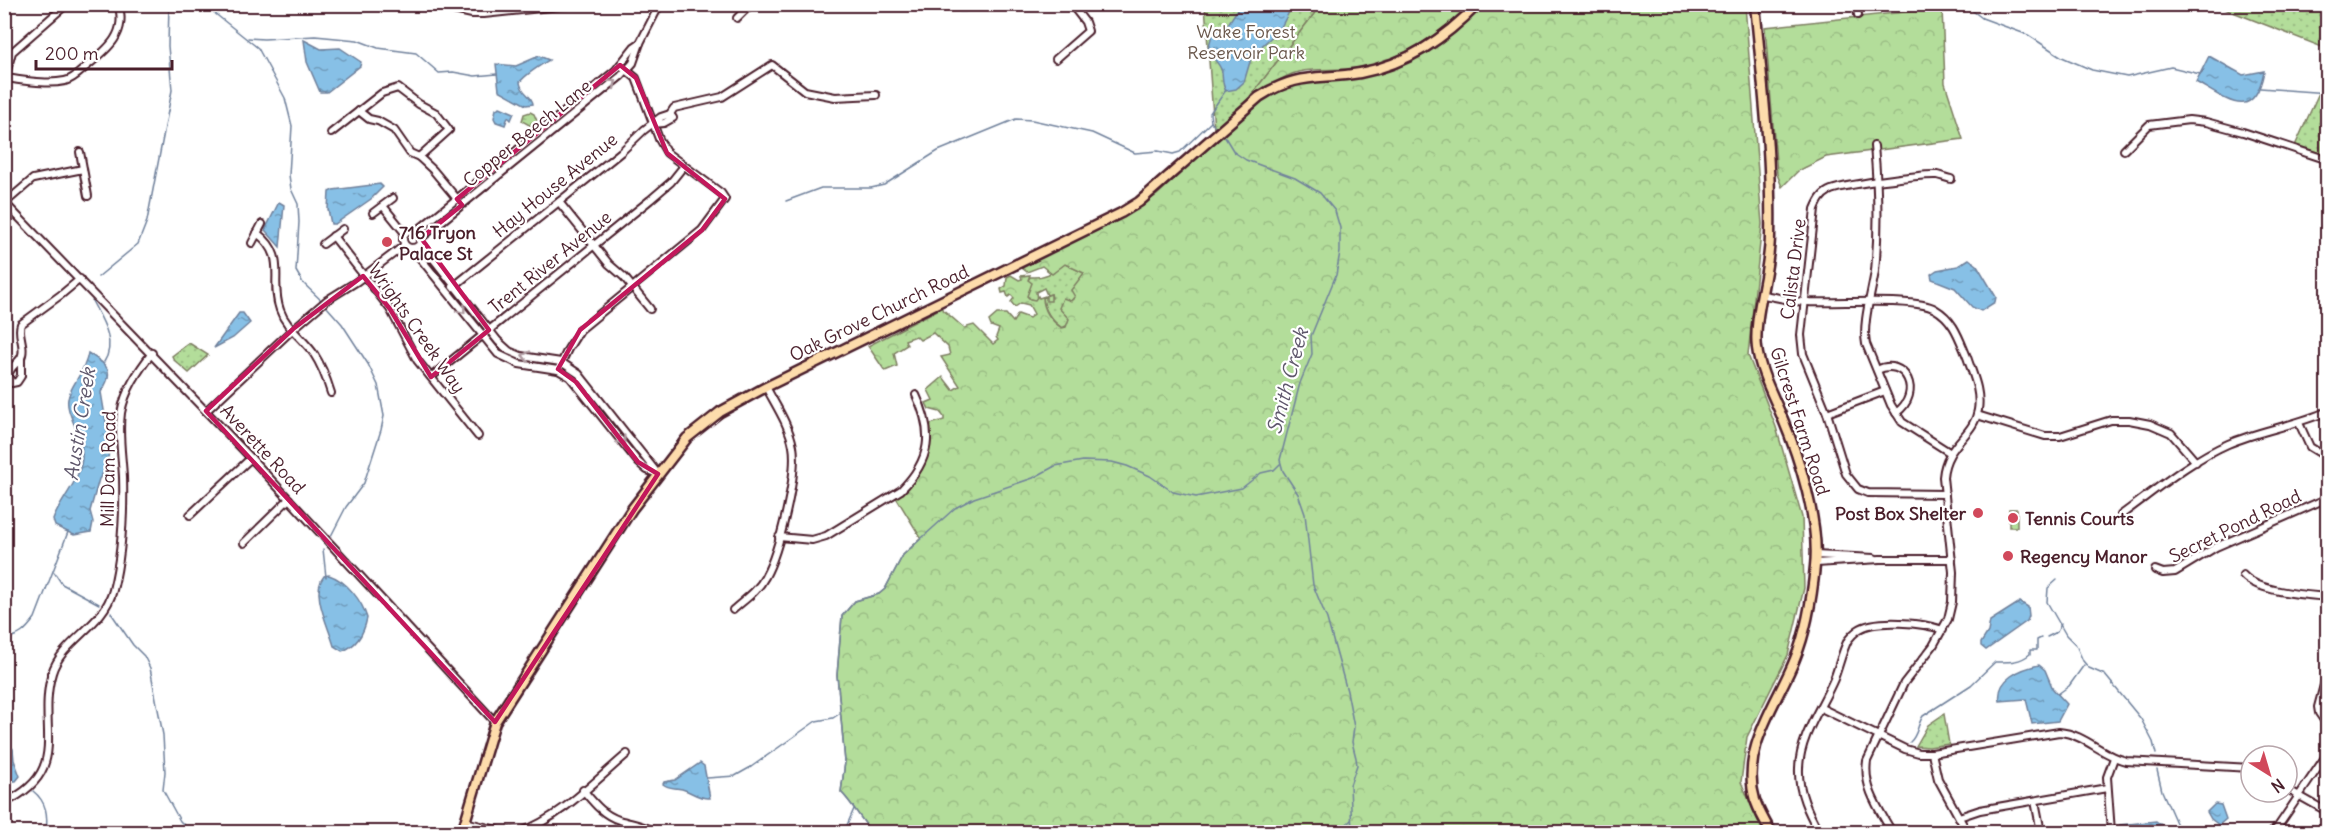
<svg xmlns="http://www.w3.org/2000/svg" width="2332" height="837" font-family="Delius,sans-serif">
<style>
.grass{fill:url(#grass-dots);stroke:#7e7e62;stroke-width:1.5}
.forest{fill:url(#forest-crowns);stroke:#7e7e62;stroke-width:1.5}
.garden{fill:#b3dd9a;stroke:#7e7e62;stroke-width:1.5}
.water{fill:url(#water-ripples);stroke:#6f809b;stroke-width:1.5}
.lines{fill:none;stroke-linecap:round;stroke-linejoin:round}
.stream{stroke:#6f809b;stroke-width:1.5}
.minor-casing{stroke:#4a1f2b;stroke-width:10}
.major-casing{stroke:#4a1f2b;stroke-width:13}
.minor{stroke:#fff;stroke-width:6}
.major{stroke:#fddcac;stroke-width:8}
.oneway{stroke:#ae9aa0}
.marked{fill:none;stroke:#c2185b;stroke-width:4.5;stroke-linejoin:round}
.poi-dot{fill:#d1495b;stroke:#fff;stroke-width:2}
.labels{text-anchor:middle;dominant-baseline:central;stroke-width:4.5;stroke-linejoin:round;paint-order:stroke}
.park-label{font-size:18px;fill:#6a584c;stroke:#fff}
.street-label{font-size:18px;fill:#4a1f2b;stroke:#fff}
.poi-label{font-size:18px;font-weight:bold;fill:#4a1f2b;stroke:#fff;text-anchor:start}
.water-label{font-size:20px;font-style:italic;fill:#5f576c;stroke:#fff}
</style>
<defs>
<pattern id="grass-dots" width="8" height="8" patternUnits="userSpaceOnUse" patternTransform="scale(1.5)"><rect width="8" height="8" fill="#b3dd9a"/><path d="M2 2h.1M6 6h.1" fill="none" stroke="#9bbd85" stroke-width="1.8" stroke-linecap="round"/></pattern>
<pattern id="forest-crowns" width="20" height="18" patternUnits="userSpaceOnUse" patternTransform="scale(1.5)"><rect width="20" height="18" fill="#b3dd9a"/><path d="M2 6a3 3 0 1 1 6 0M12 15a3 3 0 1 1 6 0" fill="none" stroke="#9bbd85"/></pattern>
<pattern id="water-ripples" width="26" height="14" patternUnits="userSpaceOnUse" patternTransform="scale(1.5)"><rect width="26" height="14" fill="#87c0e6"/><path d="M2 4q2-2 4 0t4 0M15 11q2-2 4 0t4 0" fill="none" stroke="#709bbb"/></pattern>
</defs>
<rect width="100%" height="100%" fill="#fff"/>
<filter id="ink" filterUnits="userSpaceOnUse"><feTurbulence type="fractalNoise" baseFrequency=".0167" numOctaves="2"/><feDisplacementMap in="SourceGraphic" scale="12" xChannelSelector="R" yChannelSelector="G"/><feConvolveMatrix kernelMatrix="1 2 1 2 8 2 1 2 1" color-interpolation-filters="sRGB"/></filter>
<g filter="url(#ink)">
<g class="grass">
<polygon points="1205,5 1321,5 1245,103 1214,130"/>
<polygon points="2215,5 2327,5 2327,49"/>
<polygon points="2327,75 2327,160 2294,148"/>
<polygon points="530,112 534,114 537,121 533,127 522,121 524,114"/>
<path d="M1065 264 1084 273 1075 296 1071 301 1068 325 1062 328C1051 320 1044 310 1043 297L1052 298 1051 294 1047 295 1044 288 1036 292 1037 301 1030 299 1027 296 1028 280 1030 277C1045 278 1054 272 1065 264Z"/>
<polygon points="189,343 208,355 189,373 174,360 172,356"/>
<polygon points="1944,714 1949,744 1929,747 1916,746 1928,725"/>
</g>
<g class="forest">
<path d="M1321 5H1370L1384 11 1389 5H1471C1438 34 1402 62 1356 68 1338 71 1309 67 1292 74 1265 85 1244 107 1222 126L1221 124 1245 103Z"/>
<path d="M1484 5H1745L1762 224 1748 355 1776 427 1802 517 1804 588 1788 655 1747 737 1741 782 1763 832H872C860 819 853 804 841 792L845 762 837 675 842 616 855 601 879 594 885 589 903 555 921 538 894 494 901 490 923 460 927 425 944 420V417L940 412 929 409 926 403 933 400 928 390 943 377 953 390 960 386 941 357 950 355 948 347 933 333 920 340 916 336 905 340 907 345 894 353 897 366 885 371 868 346 941 308 964 328 974 325 993 344 998 340 996 337 999 329 991 326 989 321 997 314H1006L1013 322 1018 314 1029 318 1034 314 1029 305 1021 303 1015 307 1011 302 1014 298 1011 295 1008 297 1006 292 1002 293 1001 289 1006 286 1007 277 1011 275 1019 280 1022 279 1021 276 1030 275 1028 280 1032 283 1027 296 1030 299 1035 300 1038 296 1039 298 1051 294V301H1046V297H1043C1043 310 1051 321 1062 328L1066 327 1069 319 1059 308 1063 298 1071 301 1075 297 1071 290 1084 273 1065 264 1052 274 1042 266 1027 272 1019 266 1114 221 1157 195 1254 106 1273 93 1295 83 1392 67 1475 12Z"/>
<polygon points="1942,8 1945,83 1963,139 1826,157 1798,171 1782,187 1777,174 1765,27"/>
</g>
<rect class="garden" x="2009" y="509" width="8" height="18"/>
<g class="water">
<path d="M1241 4 1291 5 1289 12 1280 29 1252 55 1244 82 1236 89 1226 91C1222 85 1223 79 1222 72 1218 57 1204 58 1210 42 1212 36 1211 34 1217 30L1226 33 1228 24Z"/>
<path d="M949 5 951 4 985 5C972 12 962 14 948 8Z"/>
<polygon points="304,40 321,49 340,48 361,62 360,66 327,92 320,92 307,62"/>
<path d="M539 56 549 60C541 65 526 74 520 82 521 93 532 95 533 104L526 105 499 90 496 64 516 66Z"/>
<path d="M2209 56 2243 75 2264 71C2254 123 2229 101 2196 82Z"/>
<polygon points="500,107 514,113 511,120 508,117 505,125 496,122 494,118 496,109"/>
<polygon points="380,184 383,187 371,199 335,224 331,224 328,209 329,192 333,190"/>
<polygon points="279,202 284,205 280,247 265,230"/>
<polygon points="1969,259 1977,265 1996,297 1995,302 1981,311 1972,307 1955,288 1932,279 1931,274 1937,270 1958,266"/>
<polygon points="239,313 243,313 250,323 233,338 214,348"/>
<path d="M88 353C105 364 117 369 101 392L108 434 106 442 109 450 107 467 99 479 90 511 93 522 91 532 74 535 55 526 53 520C60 500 81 480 82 457 84 437 65 413 68 399 70 385 85 373 88 353Z"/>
<path d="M329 575C347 581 362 601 367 618 364 633 357 646 342 651L334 646C329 627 310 592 324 576Z"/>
<polygon points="2020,602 2028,607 2029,616 2027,621 1986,650 1981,646 1981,643 1988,632 1990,621"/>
<path d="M2039 665 2045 670 2053 689 2067 704 2058 721 2032 724 2026 699 2000 701C1996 679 2020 669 2039 665Z"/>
<polygon points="5,739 13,749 14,760 20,776 16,781 11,781 5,772"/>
<path d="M700 763 704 766 710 798C698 799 693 792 682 789 674 787 669 789 663 784L664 782 675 780Z"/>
<polygon points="2215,804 2221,805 2226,819 2219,825 2211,819 2207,812"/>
<polygon points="2156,821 2171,832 2119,832 2120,825"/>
</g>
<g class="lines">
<g class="stream">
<polyline points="203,4 258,48 285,98 292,126 289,175 291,189 298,204 299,222 296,271 303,283 323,302"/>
<polyline points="1964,4 1982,18 2028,35 2062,57 2092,70 2127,77 2171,67 2200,74 2204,70"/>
<polyline points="248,38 264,39 315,36 357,40 378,48 416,53 439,73 453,72 475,76 497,74"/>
<polyline points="2260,88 2328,93"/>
<polyline points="1217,129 1211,122 1210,113 1226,90"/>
<polyline points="1223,134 1234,152 1246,160 1295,178 1320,193 1335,211 1340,228 1340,252 1336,275 1311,336 1312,354 1300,383 1280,460 1283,471 1298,494 1305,514 1313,585 1327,619 1347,691 1354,727 1352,742 1356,758 1357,765 1350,785 1352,832"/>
<polyline points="786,201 821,188 871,188 884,185 938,151 1016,119 1032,120 1092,133 1135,153 1158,151 1173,154 1180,152 1211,122"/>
<polyline points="98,277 138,244 147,221 172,90 168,46 169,4"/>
<path d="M92 301C102 320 117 342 104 362"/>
<polyline points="326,306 342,324 368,364 378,385 384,416 381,430 364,483 346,507 331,536"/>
<polyline points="323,549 326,577"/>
<polyline points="54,572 62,584 99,604"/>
<polyline points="2057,580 2048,588 2047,602 2066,635 2076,645 2083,661 2089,668 2105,675 2141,719 2153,742 2156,754"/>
<polyline points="111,613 133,645 144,656 150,668 163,735 165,772 163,790 180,821 191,832"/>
<polyline points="2047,637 2057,632 2061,624"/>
<path d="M4 638C19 638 26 630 35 618L68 532"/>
<polyline points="2058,694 2069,686 2084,665"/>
<path d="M1910 742C1918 735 1917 725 1923 716L1971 685 1995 662C2008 662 2019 663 2030 654V650H2037V640L2041 638"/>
<polyline points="2157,770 2162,791 2180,832"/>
<polyline points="707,778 735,776 751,767 816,721 833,718 839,714"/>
<path d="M33 791C47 802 48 816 46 832"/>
<polyline points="844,832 854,809"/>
<path d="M872 832C860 819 853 804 841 792L845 762 837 675 842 616 855 601 879 594 885 589 903 555 955 508 974 498 1033 478 1055 466 1083 461 1112 462 1127 466 1150 476 1173 492 1196 497 1242 488 1261 473 1274 470 1280 464"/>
<polyline points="1339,832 1351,820"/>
</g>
<defs>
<g id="minor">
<polyline points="426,4 472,14 484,14 579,4"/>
<polyline points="1856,4 1858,15"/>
<polyline points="737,18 751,4"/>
<polyline points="1056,59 1088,31 1085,22 1071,4"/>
<path d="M4 78C23 80 46 85 65 81 74 79 81 71 88 65 108 49 128 33 118 4"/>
<polyline points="5,78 12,52 67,4"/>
<polyline points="359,111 369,119 378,121 394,130 410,153 419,157 433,170 458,200"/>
<polyline points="670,114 674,108 722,97 772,65 805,91 835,97 876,95"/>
<polyline points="331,133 382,93 398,88 419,104 436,113 449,130 419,157"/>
<path d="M1874 146C1878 188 1879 229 1875 271 1872 292 1862 323 1866 344L1891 405 1902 422 1949 452"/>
<polyline points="2124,150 2149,125 2189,120 2206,122 2243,132 2328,160"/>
<polyline points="80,152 88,196"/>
<polyline points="4,202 251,458 495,722"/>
<polyline points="559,202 609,264 624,277 650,309"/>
<polyline points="5,203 33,179 83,169"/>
<polyline points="383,206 405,233"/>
<polyline points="373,213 393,198"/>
<circle cx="412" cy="239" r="9"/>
<polyline points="417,231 615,71 634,47 640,43"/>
<path d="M257 233C289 257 269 280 280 310 286 328 304 339 314 354 322 366 327 380 331 393"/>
<polyline points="333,236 390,309 417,360 478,436"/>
<polyline points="421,238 621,76 633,63 640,43 660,4"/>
<polyline points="420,242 498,341 509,351 521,356 561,362 579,374 658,474"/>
<polyline points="252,243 262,224"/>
<polyline points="323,244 343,229"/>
<polyline points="412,248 498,354 519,364 558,370 570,377 638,462 647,470 658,474"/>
<polyline points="453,287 621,152 644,130 661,117 670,114 673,118 664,123 653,124"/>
<path d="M1763 295C1778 297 1793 302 1808 302 1836 304 1915 297 1935 309 1954 320 1959 338 1967 357 1973 375 1981 391 1978 410 1974 436 1946 443 1943 477L1953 572 1952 602 1948 619 1933 646 1904 683 1867 761C1863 788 1879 809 1892 832"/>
<path d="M21 358V376L17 382 12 383 8 376C10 365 20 363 22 355 25 344 17 334 21 324L62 294 80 279"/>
<polyline points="558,370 568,349 580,330 702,230 725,199 721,193 667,153 659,139 636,78 620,65"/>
<path d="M1877 370C1905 356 1924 393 1896 413"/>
<polyline points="431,377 650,200 671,182 683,167"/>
<polyline points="206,411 293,329 327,300 356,282 405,245"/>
<polyline points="1827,413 1885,391"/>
<polyline points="1977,415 2045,436 2060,436 2111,420 2129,420 2150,424 2171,433 2196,462"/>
<polyline points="2299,423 2310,447 2328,458"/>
<path d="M1945 494 1868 493 1858 489 1846 474 1827 413 1803 354 1801 335 1815 209C1818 202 1821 195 1829 191 1839 185 1924 174 1937 175 1941 176 1947 178 1951 179"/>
<polyline points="190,515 251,458"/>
<path d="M2121 515C2154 491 2191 460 2228 444 2260 430 2295 426 2328 411"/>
<path d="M779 537 812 540 826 536 901 490C931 460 934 433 916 395"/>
<polyline points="244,543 289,499"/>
<polyline points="1815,555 1874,558"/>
<polyline points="1816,563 1880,559 1952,559"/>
<polyline points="2155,570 2163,573 2175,572 2216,547 2328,498"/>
<path d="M2243 575C2258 592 2305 595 2328 597"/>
<path d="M733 610C744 600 758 591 765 577 779 552 798 474 793 446 789 425 776 406 766 387"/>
<polyline points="2328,670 2318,707 2319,713 2328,726"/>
<path d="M1821 708 1905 749 1919 753H1932L2059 732C2085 734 2102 756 2126 761L2251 768"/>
<polyline points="1932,753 1938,779 1967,832"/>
<polyline points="2287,789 2328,812"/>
<path d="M583 790C594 803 603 815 619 820 632 824 644 825 655 832"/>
<polyline points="2035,801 2041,832"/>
<path d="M4 803C73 771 36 727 52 673 62 640 104 626 113 590 122 554 124 514 123 477 122 456 118 434 121 413 125 390 138 371 152 353"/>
<polyline points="1959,817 1980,810 2107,788"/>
<polyline points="465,822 501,831 519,832"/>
<path d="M520 832C559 819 595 781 627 754"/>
<path d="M1819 832C1808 812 1798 792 1799 768 1800 736 1822 707 1834 679 1839 666 1842 652 1848 640 1851 636 1854 633 1858 630 1875 618 1924 623 1943 630"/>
<polyline points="2111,832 2107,777 2114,758"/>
<polyline points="2272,832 2277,828 2328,753"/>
</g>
<g id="major">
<path d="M1755 4C1762 81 1772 159 1770 236 1770 270 1753 317 1757 348 1760 372 1773 395 1782 417 1799 457 1820 523 1815 566 1812 598 1807 630 1795 659 1777 704 1740 749 1755 800 1759 811 1765 822 1771 832"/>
<path d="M462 832 495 722 632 509 687 438 720 412 766 387 1121 213 1139 202 1259 97C1298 72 1318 80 1360 73 1408 64 1445 38 1478 4"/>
</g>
</defs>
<use href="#minor" class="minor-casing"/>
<use href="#major" class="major-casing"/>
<use href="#minor" class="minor"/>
<use href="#major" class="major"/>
</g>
<defs><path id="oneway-chevron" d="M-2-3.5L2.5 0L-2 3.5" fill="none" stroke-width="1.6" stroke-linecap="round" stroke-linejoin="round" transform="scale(1.5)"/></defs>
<g class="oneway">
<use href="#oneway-chevron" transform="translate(613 83) rotate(-39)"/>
<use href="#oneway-chevron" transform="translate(462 310) rotate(52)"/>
<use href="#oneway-chevron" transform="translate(526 356) rotate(-168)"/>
<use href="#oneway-chevron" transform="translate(622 441) rotate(53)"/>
</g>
</g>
<path class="marked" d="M620 65 636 78 667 153 725 199 702 230 580 330 558 369 576 382 638 462 658 474 495 722 206 411 293 329 363 276 390 309 431 377 489 330 421 238 462 205 457 199Z"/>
<g class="poi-dot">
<circle cx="387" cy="242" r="6"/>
<circle cx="1978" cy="513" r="6"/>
<circle cx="2013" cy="518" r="6"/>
<circle cx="2008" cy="556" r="6"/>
</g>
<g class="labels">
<g class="park-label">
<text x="1246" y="31">Wake Forest<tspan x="1246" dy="21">Reservoir Park</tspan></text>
</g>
<g class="street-label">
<text transform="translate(527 133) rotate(-39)">Copper Beech Lane</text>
<text transform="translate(555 185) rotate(-39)">Hay House Avenue</text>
<text transform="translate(550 262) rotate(-39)">Trent River Avenue</text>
<text transform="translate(1793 269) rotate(-83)">Calista Drive</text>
<text transform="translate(879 313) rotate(-26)">Oak Grove Church Road</text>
<text transform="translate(417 328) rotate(55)">Wrights Creek Way</text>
<text transform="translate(1800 421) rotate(72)">Gilcrest Farm Road</text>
<text transform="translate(263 449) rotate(47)">Averette Road</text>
<text transform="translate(108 469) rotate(-89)">Mill Dam Road</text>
<text transform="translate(2235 526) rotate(-26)">Secret Pond Road</text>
</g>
<g class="poi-label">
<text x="399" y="232">716 Tryon<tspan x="399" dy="21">Palace St</tspan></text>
<text x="1966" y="513" text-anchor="end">Post Box Shelter</text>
<text x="2025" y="518">Tennis Courts</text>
<text x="2020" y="556">Regency Manor</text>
</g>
<g class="water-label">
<text transform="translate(1287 381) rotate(-75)">Smith Creek</text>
<text transform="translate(79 424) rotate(-81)">Austin Creek</text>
</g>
</g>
<rect width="2332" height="837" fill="none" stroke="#fff" stroke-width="24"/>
<rect x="12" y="12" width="2308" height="813" fill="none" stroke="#4a1f2b" stroke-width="2" filter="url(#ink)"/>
<g transform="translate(2269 774) rotate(143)"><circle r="28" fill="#ffffff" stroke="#b7a5aa" stroke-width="1.5"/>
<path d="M0-4.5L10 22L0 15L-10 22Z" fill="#d1495b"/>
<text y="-9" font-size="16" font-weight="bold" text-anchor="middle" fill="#4a1f2b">N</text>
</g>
<path d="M36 60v9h136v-9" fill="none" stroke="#4a1f2b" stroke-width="3"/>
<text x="45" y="60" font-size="18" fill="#4a1f2b" stroke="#ffffff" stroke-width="4.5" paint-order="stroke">200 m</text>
</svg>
